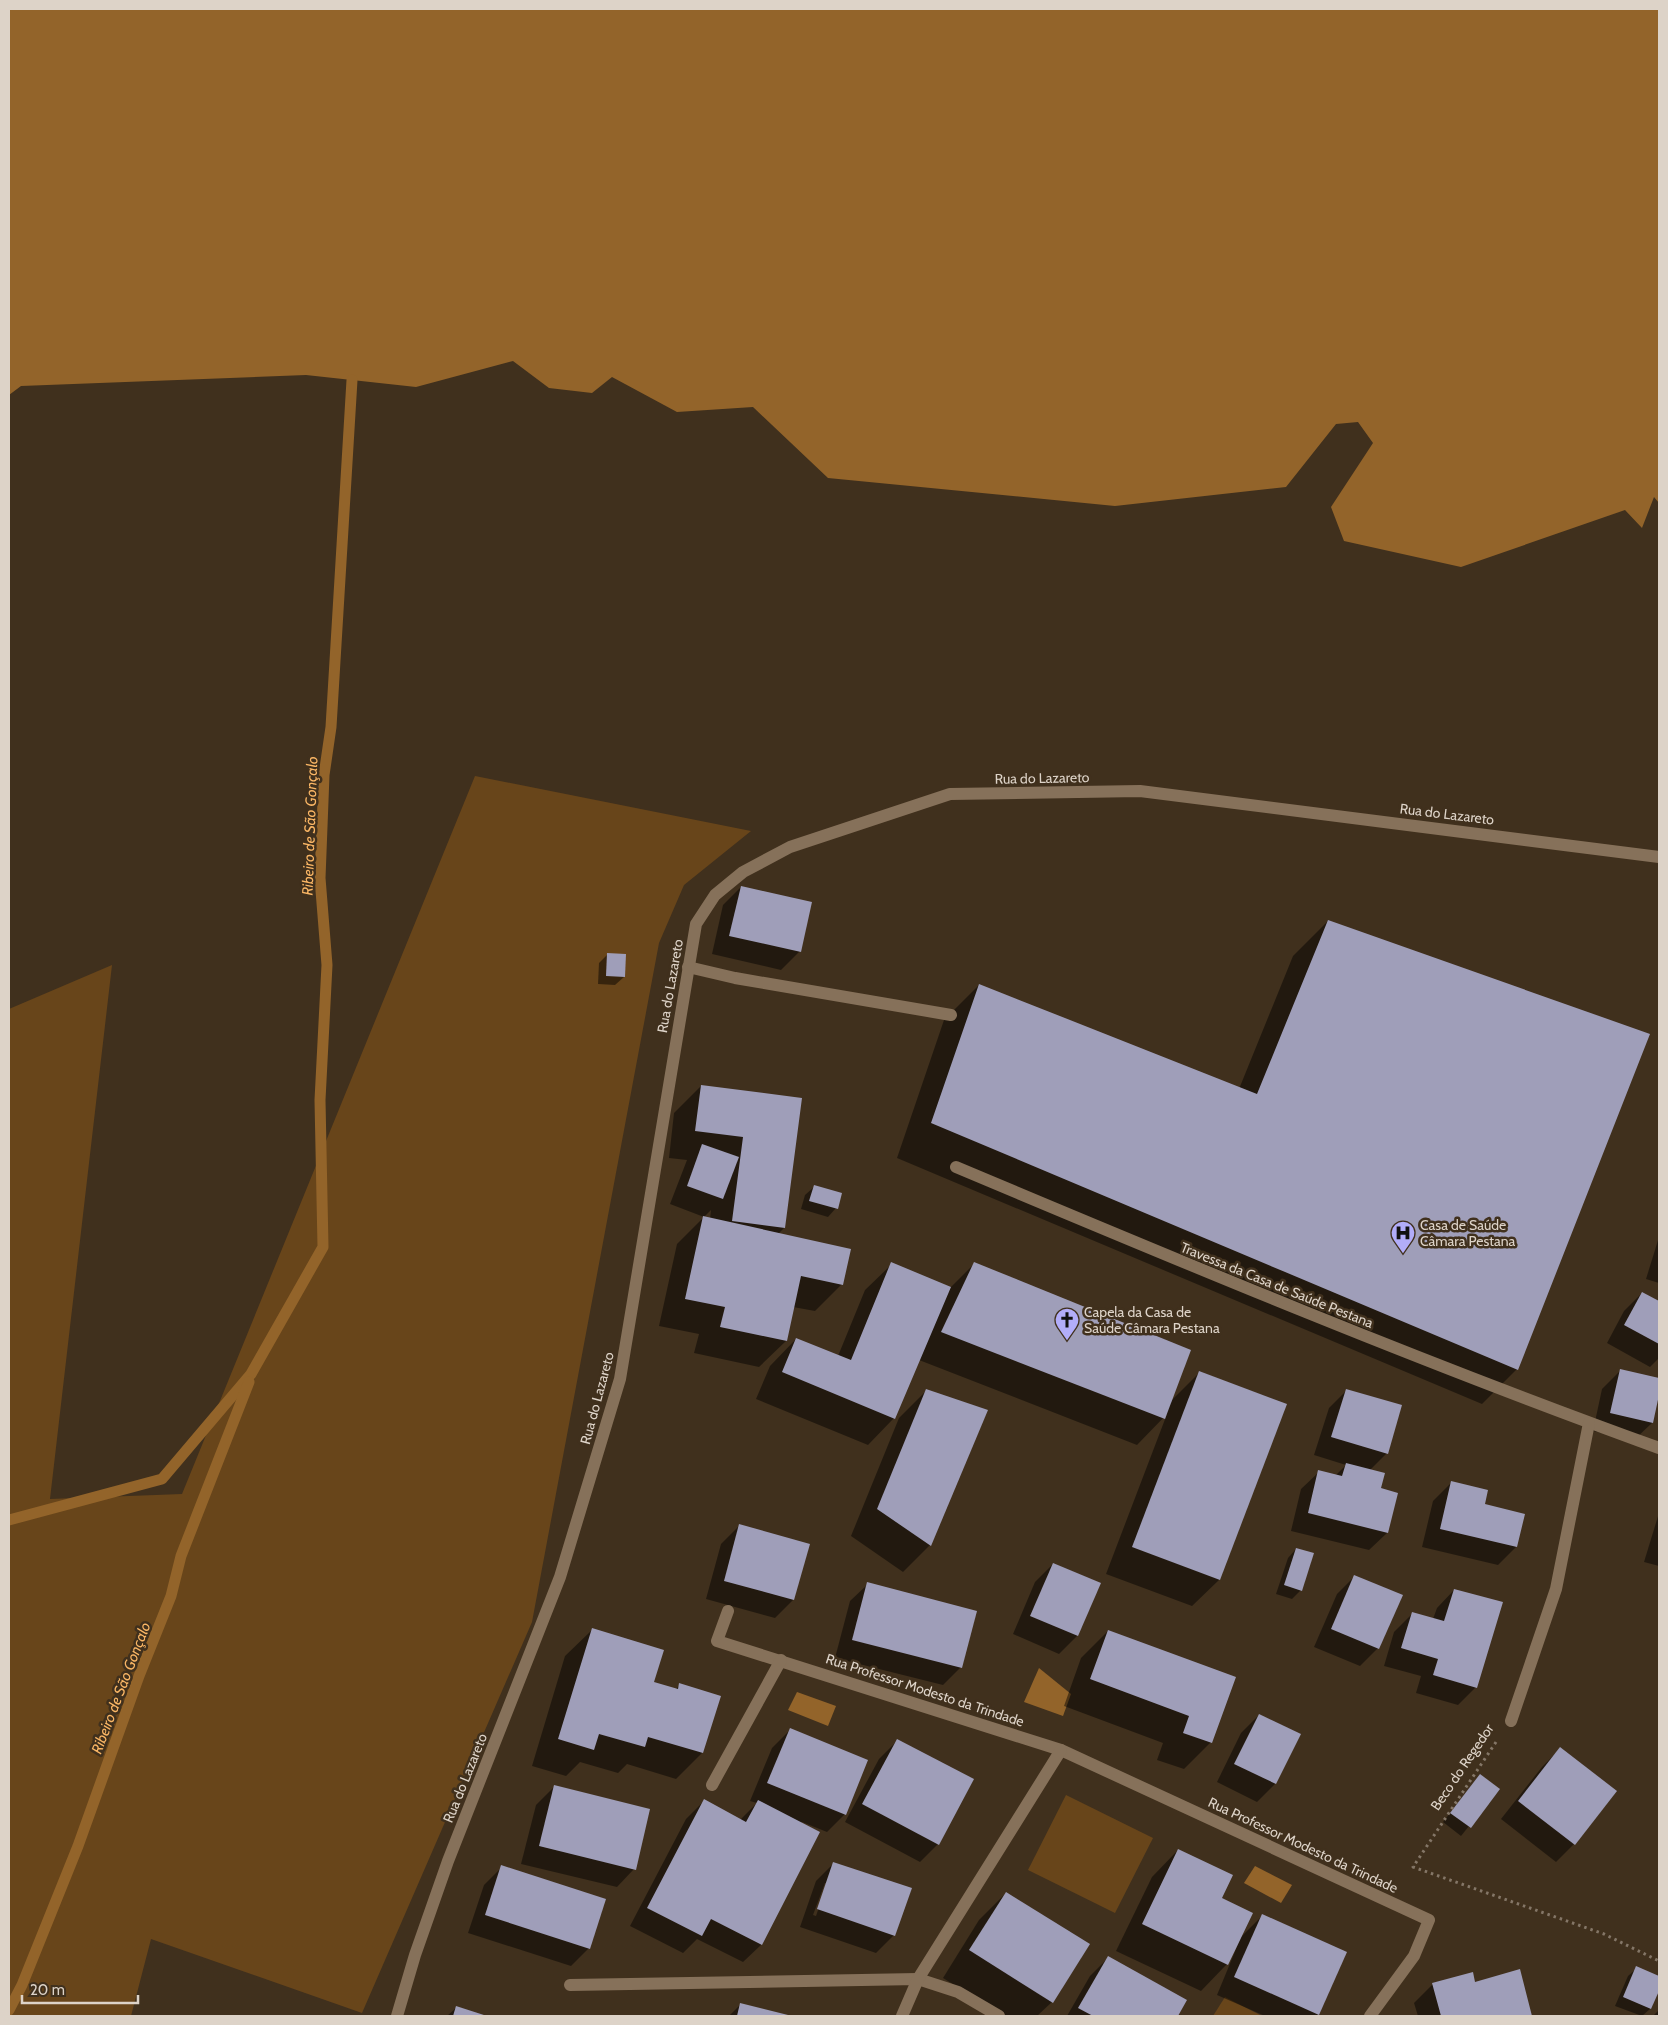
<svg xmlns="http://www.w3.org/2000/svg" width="1668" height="2025" font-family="Cabin,sans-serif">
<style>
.green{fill:#68451a}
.water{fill:#93642a}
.shadow{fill:#0007;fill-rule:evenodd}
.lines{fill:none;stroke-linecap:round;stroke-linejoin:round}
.stream{stroke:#93642a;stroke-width:11}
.building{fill:#9f9eb9}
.path{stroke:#847667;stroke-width:3;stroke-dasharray:2.5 4;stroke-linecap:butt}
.minor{stroke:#86715a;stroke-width:12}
.labels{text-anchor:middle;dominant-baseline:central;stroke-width:5;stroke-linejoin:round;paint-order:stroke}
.street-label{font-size:14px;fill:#ddd3c8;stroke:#40301d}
.poi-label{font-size:14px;fill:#ddd3c8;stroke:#40301d;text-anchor:start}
.water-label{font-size:15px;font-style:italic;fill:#fab665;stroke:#40301d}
</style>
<rect width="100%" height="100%" fill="#40301d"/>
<g class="green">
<polygon points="475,776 751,831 684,885 659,943 532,1622 362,2013 151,1939 131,2016 9,2016 9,1009 112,965 50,1499 182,1494"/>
<polygon points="1066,1795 1153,1838 1115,1913 1028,1870"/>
<polygon points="1225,1997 1262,2016 1213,2016"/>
</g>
<g class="water">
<polygon points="9,9 1659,9 1659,503 1654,497 1642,528 1625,510 1461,567 1344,541 1331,507 1373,443 1358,422 1336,424 1286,487 1115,506 828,478 753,407 677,412 612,377 592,393 549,388 513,361 416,387 306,375 21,386 9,395"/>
<polygon points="1039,1668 1071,1694 1063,1716 1024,1702"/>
<polygon points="797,1692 836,1706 828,1726 788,1710"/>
<polygon points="1255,1866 1292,1885 1281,1903 1244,1883"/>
</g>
<g class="shadow">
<polygon points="741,887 810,903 799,952 781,970 712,954 723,905"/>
<polygon points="1328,921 1517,1369 1482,1404 897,1158 944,1020 979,985 1239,1089 1293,956"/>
<polygon points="608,954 624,977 615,985 598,984 599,963"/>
<path d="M701 1086 801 1099 784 1228 778 1234 842 1284 815 1311 793 1307 786 1341 759 1367 694 1353 699 1334 659 1326 677 1244 704 1217 670 1204 687 1160 669 1158 674 1113ZM711 1210 710 1219 703 1218Z"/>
<polygon points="814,1187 836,1208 828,1217 801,1209 805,1195"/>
<polygon points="1659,1237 1659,1283 1646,1279"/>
<polygon points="892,1264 950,1288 974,1264 1170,1402 1200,1372 1286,1405 1219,1580 1192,1606 1106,1574 1167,1414 1137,1445 919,1360 894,1418 868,1445 756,1399 770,1366 796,1339 838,1356 865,1290"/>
<polygon points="1642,1293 1659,1303 1659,1358 1650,1367 1607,1343 1624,1311"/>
<polygon points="1620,1371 1659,1379 1652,1423 1634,1440 1593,1431 1602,1389"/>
<polygon points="1347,1390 1401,1406 1386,1454 1370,1470 1379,1489 1387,1533 1369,1550 1291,1531 1301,1489 1319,1472 1335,1476 1346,1465 1314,1455 1329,1408"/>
<polygon points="926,1391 930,1545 903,1572 851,1536 899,1418"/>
<polygon points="1451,1483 1483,1505 1516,1547 1498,1565 1422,1547 1433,1501"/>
<polygon points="1659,1513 1659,1566 1644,1562"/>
<polygon points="739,1526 793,1600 775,1618 706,1599 721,1544"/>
<polygon points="1296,1549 1301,1590 1292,1599 1276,1594 1288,1558"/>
<polygon points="1053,1564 1099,1583 1077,1636 1059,1654 1013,1634 1035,1582"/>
<polygon points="1355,1576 1378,1648 1360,1666 1314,1647 1337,1594"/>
<polygon points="868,1584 961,1667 943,1685 835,1658 850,1601"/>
<polygon points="1454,1590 1476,1687 1458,1705 1416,1693 1421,1676 1384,1666 1394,1632 1412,1614 1433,1619 1437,1608"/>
<polygon points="592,1630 653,1683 675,1690 680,1685 702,1753 676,1779 627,1764 618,1773 580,1762 566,1776 532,1766 565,1656"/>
<polygon points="1108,1631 1235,1678 1211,1742 1184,1769 1157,1760 1163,1743 1064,1706 1081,1658"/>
<polygon points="1259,1715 1300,1734 1275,1784 1257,1802 1217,1782 1241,1733"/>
<polygon points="790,1730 845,1814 827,1832 802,1822 801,1823 819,1832 761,1945 743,1962 697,1939 683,1953 630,1926 686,1819 704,1801 740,1820 757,1803 750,1801 772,1748"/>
<polygon points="897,1741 938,1844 920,1862 845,1822 879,1759"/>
<polygon points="1560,1749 1574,1844 1556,1862 1501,1819 1542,1767"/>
<polygon points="1480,1775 1498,1790 1461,1836 1443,1822"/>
<polygon points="554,1787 634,1869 617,1887 521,1864 536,1805"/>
<polygon points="1178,1850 1221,1899 1227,1964 1201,1991 1116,1951 1152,1877"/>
<path d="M834 1863 894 1935 876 1953 800 1927 816 1881ZM825 1883H827L816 1916 813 1915Z"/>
<polygon points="502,1867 589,1948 571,1966 468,1933 484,1885"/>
<polygon points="1006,1893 1052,2002 1037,2016 1005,2016 943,1978 979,1920"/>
<polygon points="1262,1916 1318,2014 1316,2016 1265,2016 1217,1995 1241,1937"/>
<polygon points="1108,1958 1185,2001 1177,2016 1067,2016 1090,1976"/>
<polygon points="1637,1968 1659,1978 1659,1988 1650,2009 1642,2016 1615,2006 1628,1976"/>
<polygon points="1519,1971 1531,2016 1418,2016 1414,2003 1432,1985 1472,1973 1474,1984"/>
<polygon points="740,2005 789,2016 729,2016"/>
<polygon points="457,2007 484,2016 447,2016"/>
<polygon points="1658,2011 1659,2016 1653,2016"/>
</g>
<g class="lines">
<g class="stream">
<polyline points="9,1520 162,1479 251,1374 323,1247 320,1100 327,965 320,878 324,775 331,727 352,380"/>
<polyline points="9,2010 22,1985 78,1846 139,1676 171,1596 181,1556 249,1382"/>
</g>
</g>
<g class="building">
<polygon points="741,886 812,902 801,952 729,936"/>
<polygon points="1328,920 1650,1034 1518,1370 931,1123 979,984 1257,1094"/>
<polygon points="607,953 626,954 625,977 606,976"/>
<polygon points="701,1085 802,1098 785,1228 732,1221 743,1137 695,1131"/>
<polygon points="702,1144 739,1157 723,1199 687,1186"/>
<polygon points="814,1185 842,1193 838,1209 809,1201"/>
<polygon points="703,1216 851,1249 843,1285 801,1276 787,1341 720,1327 725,1307 685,1299"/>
<polygon points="891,1262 951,1287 895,1419 782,1372 796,1338 851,1360"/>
<polygon points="974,1262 1191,1350 1165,1419 941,1332"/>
<polygon points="1642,1292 1659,1301 1659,1344 1624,1325"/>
<polygon points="1620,1369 1659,1378 1659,1395 1653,1423 1610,1413"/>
<polygon points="1199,1371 1287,1404 1220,1580 1132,1547"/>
<polygon points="926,1389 988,1410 931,1546 877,1509"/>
<polygon points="1346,1389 1402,1405 1388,1454 1331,1437"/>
<polygon points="1346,1463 1385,1473 1381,1488 1398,1493 1388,1533 1308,1513 1318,1470 1342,1476"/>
<polygon points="1451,1481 1488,1490 1485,1504 1525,1514 1517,1547 1440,1529"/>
<polygon points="739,1524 810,1544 794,1600 724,1581"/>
<polygon points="1296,1548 1314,1553 1302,1591 1284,1585"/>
<polygon points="1053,1563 1101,1583 1078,1636 1030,1616"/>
<polygon points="1354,1575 1403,1595 1379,1649 1331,1629"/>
<polygon points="867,1582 977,1611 962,1668 852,1640"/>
<polygon points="1454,1589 1503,1602 1477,1688 1433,1675 1438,1659 1401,1648 1412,1612 1444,1621"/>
<polygon points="592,1628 664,1650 654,1682 678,1689 679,1683 721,1696 703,1753 648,1737 645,1747 599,1734 594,1750 558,1739"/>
<polygon points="1108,1630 1236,1677 1212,1743 1183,1733 1189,1716 1090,1679"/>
<polygon points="1259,1714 1301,1734 1276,1784 1234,1764"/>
<polygon points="790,1728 868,1760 846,1815 767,1783"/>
<polygon points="897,1739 974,1779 939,1845 862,1804"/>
<polygon points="1560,1747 1617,1791 1575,1845 1518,1801"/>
<polygon points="1480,1774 1500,1789 1471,1828 1450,1813"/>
<polygon points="554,1785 650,1809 636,1870 539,1846"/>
<polygon points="704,1799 746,1822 758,1800 820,1832 762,1945 711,1919 702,1936 647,1908"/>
<polygon points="1178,1849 1233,1875 1222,1898 1253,1913 1228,1965 1142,1924"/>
<polygon points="833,1862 912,1888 895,1936 817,1909"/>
<polygon points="501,1865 606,1899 590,1949 485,1915"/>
<polygon points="1006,1892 1090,1944 1053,2003 969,1950"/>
<polygon points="1262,1914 1347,1952 1319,2015 1234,1977"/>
<polygon points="1108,1956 1187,2000 1178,2016 1093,2016 1078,2008"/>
<polygon points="1636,1966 1659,1976 1659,1991 1651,2009 1623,1997"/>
<polygon points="1520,1969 1532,2016 1441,2016 1432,1983 1473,1972 1475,1982"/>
<polygon points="740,2003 792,2016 737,2016"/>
<polygon points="456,2006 487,2016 453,2016"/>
</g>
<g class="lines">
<polyline class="path" points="1496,1742 1413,1867 1604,1934 1659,1961"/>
<g class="minor">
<polyline points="688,967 735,978 951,1015"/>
<path d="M956 1167C1189 1265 1421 1362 1659 1448"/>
<polyline points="728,1611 717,1641 1061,1750 1429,1920 1414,1956 1370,2016"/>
<polyline points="1511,1721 1556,1589 1589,1423"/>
<polyline points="712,1785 781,1660"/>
<polyline points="570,1985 918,1979 958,1992 999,2016"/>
<polyline points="397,2016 415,1955 448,1861 560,1577 620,1379 696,924 715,895 743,872 790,847 950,794 1140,791 1659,857"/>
<polyline points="902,2016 918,1979 1061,1750"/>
</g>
</g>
<defs>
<symbol id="hospital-pin" viewBox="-11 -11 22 30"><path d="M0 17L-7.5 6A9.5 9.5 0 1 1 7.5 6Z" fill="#b2adf9" stroke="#40301d"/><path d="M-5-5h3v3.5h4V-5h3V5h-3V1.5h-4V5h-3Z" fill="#111"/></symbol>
<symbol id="church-pin" viewBox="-11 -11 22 30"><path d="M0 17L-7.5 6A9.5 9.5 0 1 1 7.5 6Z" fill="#b2adf9" stroke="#40301d"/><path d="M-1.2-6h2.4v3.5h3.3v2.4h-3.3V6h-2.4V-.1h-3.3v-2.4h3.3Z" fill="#111"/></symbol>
</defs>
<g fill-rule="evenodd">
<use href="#hospital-pin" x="1389" y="1219" width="28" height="38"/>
<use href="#church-pin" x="1053" y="1306" width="28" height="38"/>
</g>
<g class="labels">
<g class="street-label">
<text transform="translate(1042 778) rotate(-1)">Rua do Lazareto</text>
<text transform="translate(1447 814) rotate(7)">Rua do Lazareto</text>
<text transform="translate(670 986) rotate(-80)">Rua do Lazareto</text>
<text transform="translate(1277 1285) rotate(22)">Travessa da Casa de Saúde Pestana</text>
<text transform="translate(597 1398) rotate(-75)">Rua do Lazareto</text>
<text transform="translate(925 1690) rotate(18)">Rua Professor Modesto da Trindade</text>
<text transform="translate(1462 1767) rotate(-56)">Beco do Regedor</text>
<text transform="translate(465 1778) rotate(-68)">Rua do Lazareto</text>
<text transform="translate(1303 1845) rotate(25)">Rua Professor Modesto da Trindade</text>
</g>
<g class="poi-label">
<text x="1420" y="1225">Casa de Saúde<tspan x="1420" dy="16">Câmara Pestana</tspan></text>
<text x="1084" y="1312">Capela da Casa de<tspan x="1084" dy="16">Saúde Câmara Pestana</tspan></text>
</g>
<g class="water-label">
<text transform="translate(310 826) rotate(-88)">Ribeiro de São Gonçalo</text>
<text transform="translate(121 1688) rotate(-69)">Ribeiro de São Gonçalo</text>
</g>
</g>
<rect width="1668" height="2025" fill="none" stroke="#ddd3c8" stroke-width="20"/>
<path d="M22 1995v8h116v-8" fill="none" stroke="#ddd3c8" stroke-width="2.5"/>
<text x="30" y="1995" font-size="15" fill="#ddd3c8" stroke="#40301d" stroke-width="4" paint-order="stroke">20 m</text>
</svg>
